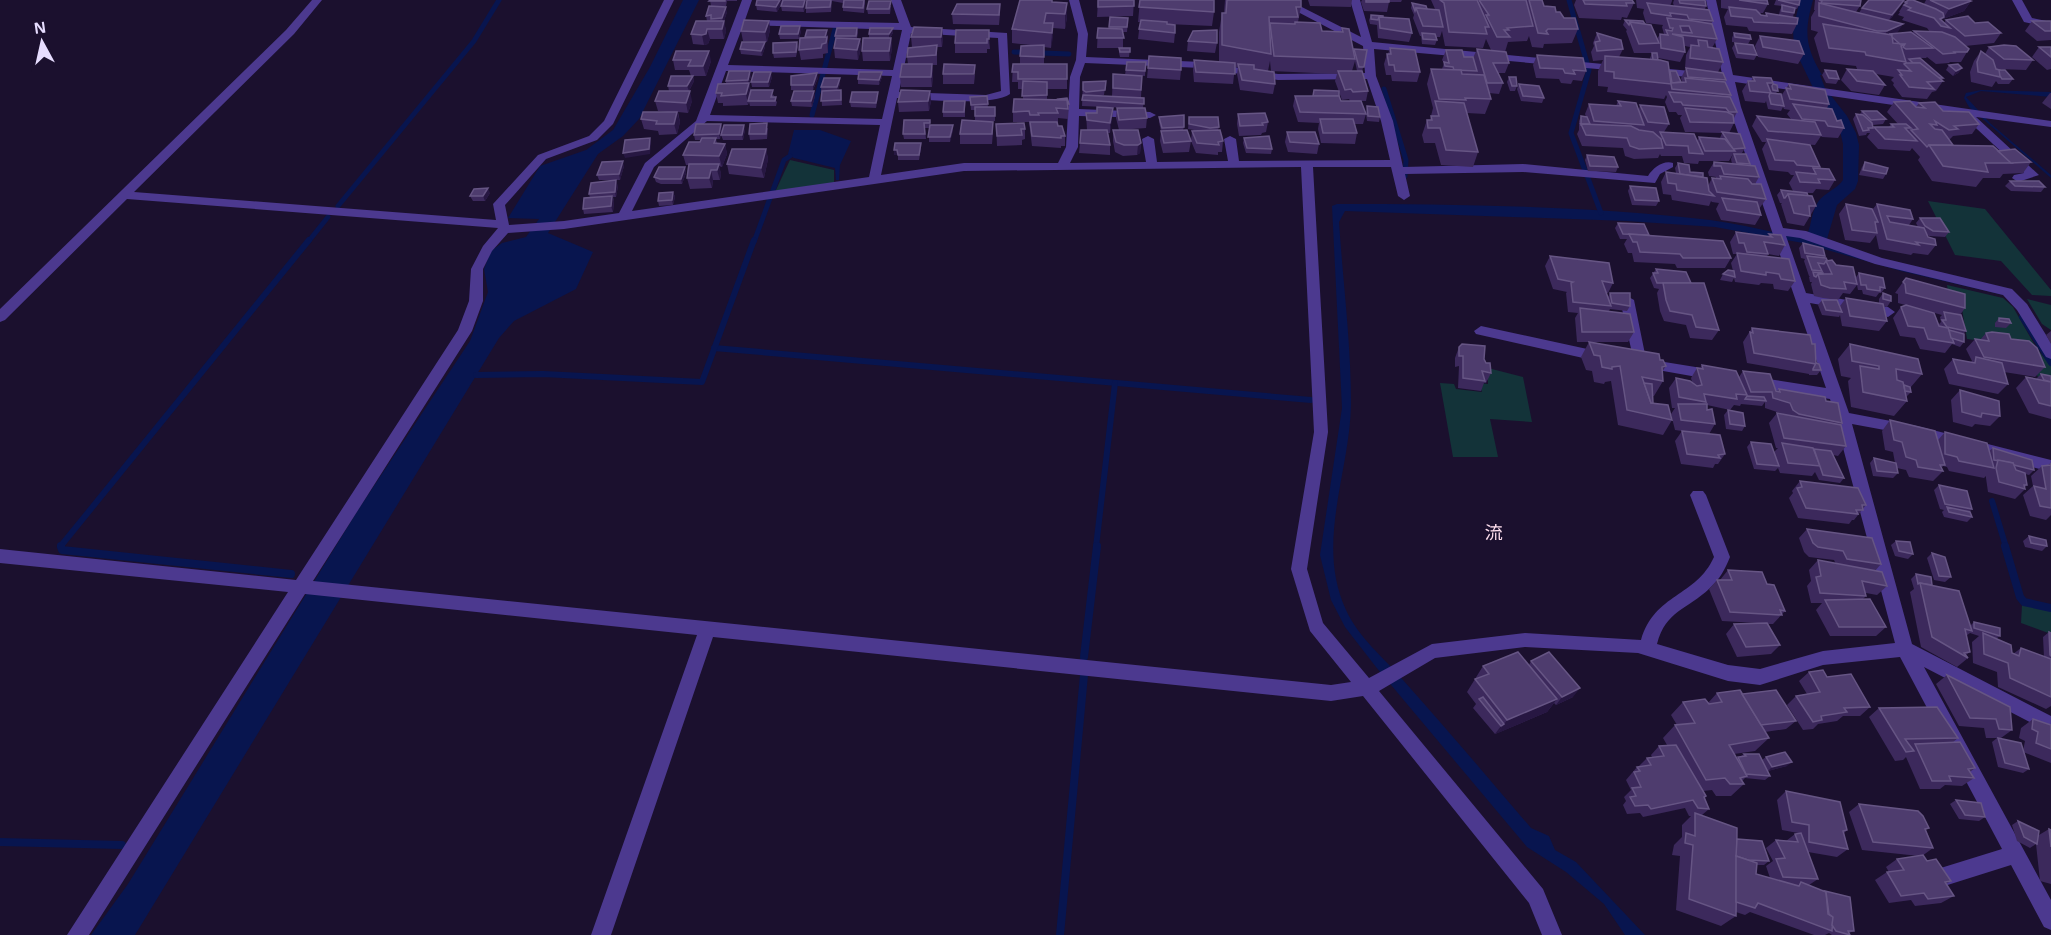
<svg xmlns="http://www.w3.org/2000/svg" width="2051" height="935" font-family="Arial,'Noto Sans JP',sans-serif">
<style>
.green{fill:#133339}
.water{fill:#08154f}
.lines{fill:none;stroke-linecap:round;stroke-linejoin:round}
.stream-far2{stroke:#08154f;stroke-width:5}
.stream-far1{stroke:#08154f;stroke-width:6}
.stream{stroke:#08154f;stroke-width:8}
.minor{fill:#4c398f;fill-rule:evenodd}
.wall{fill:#3c295c;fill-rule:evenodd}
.shaded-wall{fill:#271742}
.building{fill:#4e3c6e;stroke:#665584;stroke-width:1.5;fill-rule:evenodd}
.labels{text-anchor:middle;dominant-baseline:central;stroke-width:4.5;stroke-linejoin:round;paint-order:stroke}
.neighbourhood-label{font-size:18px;fill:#ffdfee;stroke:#1b102e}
</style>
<rect width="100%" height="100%" fill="#1b102e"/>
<g class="green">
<polygon points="790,160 834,170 834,183 775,192"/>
<polygon points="1928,201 1985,209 2051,290 2051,296 2032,295 2001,261 1955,255"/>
<polygon points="1947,285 2003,298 2013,307 2037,349 2051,366 2051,379 2038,377 2022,351 2007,344 1967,339 1961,303 1949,298"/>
<polygon points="2027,299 2051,305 2051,330 2042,324"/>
<polygon points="1488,368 1523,377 1532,422 1490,419 1498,457 1453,457 1440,383 1454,384 1456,389 1482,392 1479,383 1488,384"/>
<polygon points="2022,605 2051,606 2051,634 2021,623"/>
</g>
<g class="water">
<polygon points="683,0 699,0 639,119 623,136 598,154 548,233 593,252 576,289 514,321 499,338 135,935 91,935 128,884 358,510 470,341 488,292 484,269 491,251 502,243 526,237 539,219 508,218 540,166 586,150 613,130 650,67"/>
<path d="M1800 0H1813C1804 32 1805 46 1822 75H1820L1825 88 1847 116 1856 133 1859 145 1858 181 1855 189 1837 205 1827 239 1822 242 2008 296 1901 271 1803 243 1715 227 1627 221 1345 211 1339 222C1343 283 1351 342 1351 404 1350 473 1315 543 1346 610 1358 637 1384 658 1403 680 1447 729 1489 779 1531 828L1549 836 1555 850 1576 862 1645 935H1625L1604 904 1566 872 1527 847 1376 667 1345 627 1331 600 1320 555 1342 408 1332 206 1337 204C1461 204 1587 206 1710 220 1742 224 1773 233 1805 238 1812 228 1810 214 1818 202 1824 193 1837 189 1843 180V144L1840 131 1817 96 1794 48 1793 30Z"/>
<polygon points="1981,90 2051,92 2051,97 1981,91 1966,97 1990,123 2051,175 2051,178 1969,107 1964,98 1966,93"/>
<polygon points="794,130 820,130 851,141 840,165 839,180 836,180 835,168 794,158 788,154"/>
</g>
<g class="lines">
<g class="stream-far2">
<polyline points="1569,0 1589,70 1571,133 1601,213"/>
<polyline points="1014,52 1069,54"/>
<polyline points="1384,89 1406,160 1405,176"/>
<polyline points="812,115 835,29"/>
<polyline points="338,206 474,41 499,0"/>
<polyline points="308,242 328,217"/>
<polyline points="754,242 784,160 790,156"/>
</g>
<g class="stream-far1">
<polyline points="2022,317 2051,363"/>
<polyline points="714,348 1311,400"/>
<polyline points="476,375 543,374 702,382 754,240"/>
<polyline points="1992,501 2006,547"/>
<polyline points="60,547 309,240"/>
<polyline points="1096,547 1115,383"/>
</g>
<g class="stream">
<polyline points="61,546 62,550 291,574"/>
<polyline points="2005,546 2020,597 2024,602 2051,608"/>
<polyline points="1084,657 1097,546"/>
<polyline points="0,842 122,845"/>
<polyline points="1060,935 1084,675"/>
</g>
<g class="minor">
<path d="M312 0H322L294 34 134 192 496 220 493 204 538 155 589 136 604 121 664 0H674L613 124 597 140 546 159 505 205 509 225 564 221 619 213 645 163 696 121 742 0H752L745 20 899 23 891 0H901L911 27 1007 33 1010 94C992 107 923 99 897 98L881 175 964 163H1058L1066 147 1070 77 1076 60 1078 34 1069 0H1079L1088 34 1086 57 1202 62 1278 74 1365 73 1363 46 1275 0H1288L1361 37 1350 0H1360L1372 42 1624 66 1625 68 1620 71 1374 49 1376 76 1393 121 1403 167 1523 164 1648 176C1653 168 1663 160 1673 163V167L1660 174 1655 183 1523 172 1405 174 1410 196 1404 200 1398 196 1391 167H1313L1328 432 1307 569 1323 623 1369 678 1432 644 1525 633 1641 640C1655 593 1696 597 1714 557L1690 495 1693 491H1703L1706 495 1730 557C1725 569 1720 579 1710 588 1687 610 1666 610 1657 644L1728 665 1760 669 1823 651 1895 643 1830 399 1755 387 1748 382 1755 377 1826 388 1729 107 1724 81 1659 74 1654 71 1659 68 1722 74 1706 0H1716L1733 75 2051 121V127L1976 117 2039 175 2018 182 2012 178 2014 175 2024 173 1962 115 1735 82 1741 107 1783 228 1806 231 1882 258 2012 289 2027 304 2051 343V359L2046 357 2017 310 2003 295 1875 264 1800 238 1786 236 1806 293 1888 307 1895 312 1888 317 1810 303 1849 413 1917 426 2051 460V472L1917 436 1852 424 1912 644 2051 716V733L1924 667 2051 900V930L2044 927 2011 865 1938 888 1931 885 1928 878 1931 871 2002 849 1900 657 1823 665 1760 685 1728 681 1638 653 1525 647 1435 658 1379 691 1543 889 1562 935H1542L1529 903 1363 696 1331 701 713 637 611 935H591L697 635 305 594 89 935H67L288 592 0 563V549L296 580 458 330 469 301 471 269 483 246 498 228 127 199 5 320 0 322V309L286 30ZM744 23 748 25 902 30 893 70 728 65ZM911 33 998 38 1001 91 986 95 899 92ZM1085 63 1202 68 1278 80 1367 79 1381 121 1390 160 1239 161 1236 139 1230 136 1224 139 1228 161 1157 162 1154 139 1148 136 1142 139 1146 162 1070 163 1078 147 1079 116 1150 118 1156 115 1150 112 1079 109 1080 77ZM726 71 892 76 882 119 710 115ZM707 121 880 125 869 177 632 211 654 167ZM1301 167 1314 432 1291 569 1310 631 1351 682 1331 685 313 581 472 331 483 301V269L492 251 508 233 564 229 964 171Z"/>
<polygon points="2012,0 2022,0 2032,18 2051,22 2051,28 2024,22"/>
<polygon points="1627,296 1634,300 1646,359 1714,370 1721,375 1719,379 1714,380 1635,366 1620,300"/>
<polygon points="1481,326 1601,352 1608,357 1601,362 1476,334 1474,331"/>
</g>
</g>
<g class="wall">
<polygon points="710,0 737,0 737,1 727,1 726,6 711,6"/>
<polygon points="757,0 782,0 783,1 806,3 804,12 782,11 781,6 782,3 777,12 757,10 756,5"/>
<polygon points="807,0 865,0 865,4 864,13 843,11 843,3 832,1 831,12 806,13 806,8"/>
<polygon points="1098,0 1134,0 1133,16 1097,17"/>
<polygon points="1140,0 1214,12 1212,26 1167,24 1175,33 1174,43 1138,39 1140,22 1138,22"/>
<path d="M1225 0H1301V7L1298 22 1322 31 1341 32 1342 28 1354 52V49L1367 50 1362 72 1368 91 1366 101H1361L1366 114 1367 106 1380 117 1379 122 1367 121 1366 114 1363 124H1355L1357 133 1355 144 1321 143 1318 129 1319 123 1298 122 1293 106 1295 96H1313L1314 90 1339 96 1341 101H1350L1349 99 1342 100 1335 81 1337 74 1271 71 1270 61 1268 71 1275 84 1273 94 1240 90 1237 74 1238 67H1235L1233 84 1194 82 1193 70 1194 60 1219 62V32L1222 13H1224ZM1355 61 1357 71H1352Z"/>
<polygon points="1308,0 1352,0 1351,7 1310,6"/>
<polygon points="1362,0 1402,0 1401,2 1389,2 1387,12 1364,11 1361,2"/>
<polygon points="1431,0 1542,0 1544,6 1556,12 1578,29 1572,43 1544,44 1543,48 1532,47 1529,36 1527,41 1508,42 1505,52 1509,63 1505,73 1498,73 1503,83 1499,94 1489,93 1491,99 1485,114 1467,113 1478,152 1473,167 1441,165 1435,143 1424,143 1422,135 1427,120 1430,120 1433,108 1427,84 1431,69 1442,69 1444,63 1442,60 1446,50 1464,57 1473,58 1477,49 1491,50 1486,39 1483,48 1445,46 1442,31 1440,37 1436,37 1437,40 1435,45 1422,44 1421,36 1420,36 1413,18 1414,15 1411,8 1412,3 1427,9 1435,9"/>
<polygon points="1576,0 1632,0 1634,3 1627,18 1622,17 1621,20 1579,18 1574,5"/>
<path d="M1636 0H1672V1L1670 6H1674L1673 3 1674 0H1705L1706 6 1705 9 1713 21 1711 24 1717 39 1712 48 1723 62 1718 72 1726 80 1725 83 1731 95 1730 97 1737 112 1733 120 1734 123 1729 133 1745 148 1742 153 1735 154 1750 164 1749 165 1759 177 1755 184 1766 199 1759 209 1761 215 1755 225 1721 220 1716 209 1719 203 1712 202 1711 201 1709 206 1672 200 1671 195 1663 194 1661 182 1666 172 1676 173 1675 168 1678 163 1690 172 1703 177 1708 186 1712 178 1716 179V177L1709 176 1708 172 1714 162 1732 164 1731 159 1733 154 1729 161H1699L1698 164 1684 163 1682 156H1661L1660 154 1658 158 1634 159 1625 156 1623 148 1582 146 1577 134 1579 130V121L1581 116 1586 117 1585 114 1589 104 1616 106 1618 101 1639 109 1640 105 1669 124 1664 132 1697 141 1699 137 1720 138 1722 133 1685 132 1680 118 1682 115H1678L1676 112H1669L1665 102 1667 97 1666 95 1664 99 1607 92 1608 87 1598 86V71L1603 60 1593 61 1591 52 1594 46 1593 43 1597 33 1623 49 1619 57 1650 59V58L1652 53H1634L1626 31 1627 30 1623 25 1625 20 1643 21 1657 39 1660 34H1664L1662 27 1663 25 1646 23 1643 13 1644 9 1637 8ZM1685 46 1690 47 1686 55 1685 68 1690 69 1686 68 1681 78 1682 82H1681L1658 60V58L1680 62 1685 52Z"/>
<polygon points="1721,0 1767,0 1768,4 1763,13 1758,13 1761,15 1765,16 1766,13 1779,15 1780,10 1782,6 1774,5 1776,0 1798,0 1799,5 1797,9 1795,9 1793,17 1797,24 1792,34 1749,31 1747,27 1726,25 1724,17 1728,9 1721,8"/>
<polygon points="1815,0 1861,0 1860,6 1856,12 1859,13 1862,8 1905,0 1889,21 1897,33 1912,33 1914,31 1930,32 1927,28 1902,20 1904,17 1898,15 1900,12 1899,12 1905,2 1924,4 1926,0 1968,0 1971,1 1964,11 1943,19 1941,20 1944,23 1946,20 1975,23 2001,33 1994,43 1965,46 1967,52 1961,62 1950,62 1949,63 1936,64 1927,57 1926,58 1920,58 1943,78 1942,81 1943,81 1936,91 1932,92 1927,99 1902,97 1893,85 1894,83 1891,80 1894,77 1876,74 1885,85 1879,95 1851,91 1841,80 1847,69 1860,70 1857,69 1856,66 1821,62 1814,38 1818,32 1811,30 1811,17 1815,10 1814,10"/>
<polygon points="1052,2 1067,3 1067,17 1065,29 1053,28 1051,48 1044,47 1044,64 1067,79 1067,89 1047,89 1047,100 1069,104 1068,119 1058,118 1058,126 1065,136 1065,146 1061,146 1061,148 1032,146 1029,122 1013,122 1013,112 1023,99 1023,89 1018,89 1018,82 1012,82 1013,64 1020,64 1020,56 1030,45 1012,43 1012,29"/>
<polygon points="891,6 890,14 868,14 867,9"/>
<polygon points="727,12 724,21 726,31 724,39 710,39 708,44 704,45 693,44 691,34 711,21 707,21 706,16"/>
<polygon points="952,14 1000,14 999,25 953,24"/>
<polygon points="1371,15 1383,18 1412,33 1409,42 1378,38 1377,25 1370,24 1369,20"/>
<polygon points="1110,17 1128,18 1127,32 1123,32 1123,48 1130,48 1129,57 1120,57 1119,53 1119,48 1097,48 1098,28 1109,28"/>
<polygon points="769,21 770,30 767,42 743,41 741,31"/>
<polygon points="2032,21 2051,21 2051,40 2037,41 2025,31"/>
<polygon points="914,27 943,38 942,47 937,47 937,65 932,65 933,74 932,87 901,87 900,77 908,64 907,57 920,47 912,47 911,37"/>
<polygon points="857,28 858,33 857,38 860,39 861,48 858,60 835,58 834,48 835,41 835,36"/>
<polygon points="893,28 893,33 890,38 891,38 892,48 890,61 863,61 862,51 869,38 869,34"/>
<polygon points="801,31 799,39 780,39 779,34"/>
<polygon points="1734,33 1751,39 1748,44 1732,42 1732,38"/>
<polygon points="828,35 828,53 823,54 823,58 801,60 799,50"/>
<polygon points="1760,36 1804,54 1798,64 1758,57 1755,46"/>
<polygon points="989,39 990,49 987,49 987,53 955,53 955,43"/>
<polygon points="1188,41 1217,43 1215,53 1187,51"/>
<polygon points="765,42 765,47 762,56 741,54 740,49"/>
<polygon points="797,42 798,47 796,57 774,58 773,53"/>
<polygon points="1735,43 1757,55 1754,60 1736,58 1732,48"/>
<polygon points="1989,47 2033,60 2026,70 1997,69 2013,79 2009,84 1998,84 1996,81 1992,87 1971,82 1970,72 1974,61 1981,51 1985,54"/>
<polygon points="2039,47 2051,47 2051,69 2047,70 2032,57"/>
<polygon points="1390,48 1420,72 1417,82 1392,81 1391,75 1386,75 1384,64 1387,54 1388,54"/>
<polygon points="676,51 711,61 706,76 693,76 694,81 689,91 669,91 668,86 691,76 689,70 675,70 673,60"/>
<polygon points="1537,55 1586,71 1582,81 1573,80 1571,84 1561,83 1559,79 1536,78 1533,65"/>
<polygon points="1149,56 1181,70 1180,80 1147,78"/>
<polygon points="1127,62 1146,62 1145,76 1125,75"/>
<polygon points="1949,65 1962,68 1958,73 1953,76 1946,70"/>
<polygon points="1825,70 1839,79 1836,84 1826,83 1822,75"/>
<polygon points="882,72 882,77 879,85 858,84 858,79"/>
<polygon points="943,74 975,75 974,84 943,84"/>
<polygon points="1113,74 1142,76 1141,98 1144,98 1143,108 1147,118 1146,128 1119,130 1116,118 1117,108 1129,108 1082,106 1083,82 1106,81 1104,95 1098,96 1112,96"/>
<polygon points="751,76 749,83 751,91 774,95 773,97 777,102 776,106 750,106 749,102 748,105 723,106 723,103 718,103 716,93 726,84 726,81"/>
<polygon points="772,77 769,87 752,87 751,82"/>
<polygon points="1509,77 1517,86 1515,91 1510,91 1507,82"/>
<polygon points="1753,77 1773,83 1773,84 1778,91 1776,93 1781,96 1789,84 1829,104 1827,108 1837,121 1844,128 1838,138 1822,137 1821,136 1815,145 1799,144 1820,167 1819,168 1835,180 1829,190 1816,189 1813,193 1807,193 1808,196 1816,206 1804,226 1787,223 1781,204 1782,203 1780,203 1777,195 1781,190 1793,191 1789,183 1794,175 1791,175 1788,172 1769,170 1762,149 1766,142 1762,142 1752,126 1757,116 1791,119 1787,114 1790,110 1784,109 1783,107 1781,111 1768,109 1766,101 1765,103 1745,101 1742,91 1748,81 1751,81"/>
<polygon points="818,78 813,90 791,90 791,85"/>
<polygon points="840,78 840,83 838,90 841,90 842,105 822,106 821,87"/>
<polygon points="1519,84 1544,98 1542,103 1521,101 1517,89"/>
<polygon points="878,92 878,97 876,108 851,107 850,102"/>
<polygon points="2050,93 2051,93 2051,109 2042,103"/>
<polygon points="815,96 812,107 792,106 791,101"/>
<polygon points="987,96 988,107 995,107 995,121 975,121 975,110 971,110 970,97"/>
<polygon points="655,101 692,101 688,113 678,112 680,122 677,134 659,135 658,131 644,129 641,119 667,112 658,111"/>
<polygon points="931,101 929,111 899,112 898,102"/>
<polygon points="965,101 965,117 943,117 943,112"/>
<polygon points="1894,102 1916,107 1919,103 1979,124 1972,134 1953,136 1950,139 1949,139 1953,145 1998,151 2031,162 2023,173 2003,174 2000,178 1983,178 1976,187 1932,181 1918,160 1920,157 1912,148 1910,151 1878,149 1867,137 1870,133 1867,133 1866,135 1859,136 1853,119 1856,114 1860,114 1862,111 1886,119 1883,124 1873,125 1873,127 1889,127 1891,124 1898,124 1887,112"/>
<polygon points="1097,107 1113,108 1110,133 1108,133 1110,145 1110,155 1079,153 1080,143 1087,130 1086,113 1096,113"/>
<polygon points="1238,114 1268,122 1266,132 1262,133 1261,135 1239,136 1237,124"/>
<polygon points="1159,117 1184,127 1183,130 1191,141 1189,152 1163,153 1160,141 1161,131 1159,122"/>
<polygon points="1189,117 1219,127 1218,130 1223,141 1222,152 1218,152 1218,155 1196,153 1191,141 1192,131 1194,130 1188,129"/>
<polygon points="930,120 930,125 953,130 950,142 929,142 929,128 925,128 926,139 904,139 903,134"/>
<polygon points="721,124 722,129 720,139 716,139 717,143 725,144 727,154 722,167 719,166 721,174 720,180 713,180 712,188 690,189 687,178 688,165 686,165 683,155 700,142 701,140 695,140 694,135"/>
<polygon points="996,124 1025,129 1025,139 1022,140 1022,145 997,146"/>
<polygon points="768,128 767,139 750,140 749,134"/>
<polygon points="745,130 743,140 723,140 721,135"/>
<polygon points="1113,130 1141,143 1140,153 1137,155 1123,156 1115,152 1113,141"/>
<polygon points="993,132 992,144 960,144 960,134"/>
<polygon points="1287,132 1319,144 1317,154 1288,152 1285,142"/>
<polygon points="1244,138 1272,149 1271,154 1246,153 1243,143"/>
<polygon points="921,148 919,160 898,160 898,155 894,155"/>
<polygon points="766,149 768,159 764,178 729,174 727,164"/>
<polygon points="1587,155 1618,167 1616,172 1588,171 1585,160"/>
<polygon points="1865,162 1886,174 1883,179 1859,175 1862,167"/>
<polygon points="624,166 620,180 599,180 597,175"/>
<polygon points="685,167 686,173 682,184 661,184 656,182 654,177"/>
<polygon points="2010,181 2045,187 2041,192 2011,191 2005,186"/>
<polygon points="618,186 616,197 613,197 614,201 613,212 584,214 583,209 590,198 589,194"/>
<polygon points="1630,186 1659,201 1656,206 1632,205 1628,191"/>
<polygon points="673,192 675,197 673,205 659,206 658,201"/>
<polygon points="490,193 485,201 473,201 470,196"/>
<polygon points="1846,204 1872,210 1877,204 1913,219 1909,225 1918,227 1916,223 1920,218 1949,232 1945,237 1929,236 1927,235 1928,237 1936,245 1928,255 1913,253 1911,255 1879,249 1876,235 1870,243 1845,240 1839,214"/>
<polygon points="1618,223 1649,235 1731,258 1725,268 1677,268 1675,264 1634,262 1632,253 1628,253 1624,244 1627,239 1620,239 1615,228"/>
<polygon points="1736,232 1768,237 1769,234 1785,245 1779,256 1768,254 1767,257 1795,281 1788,291 1774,289 1773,284 1761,283 1759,285 1735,282 1734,278 1732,282 1720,280 1723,274 1733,271 1731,263 1737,254 1733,254 1730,242"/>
<polygon points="1803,243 1825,256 1824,258 1827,260 1856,277 1859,273 1885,288 1881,293 1879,293 1876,297 1863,294 1862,290 1858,290 1857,285 1850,294 1843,293 1838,300 1823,298 1814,296 1811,284 1812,282 1810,282 1809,277 1810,276 1809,276 1804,261 1805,259 1801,258 1799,248"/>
<polygon points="1550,256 1613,283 1608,293 1606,293 1608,297 1610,293 1630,306 1627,311 1610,309 1609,311 1634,332 1628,342 1594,342 1660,360 1666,366 1662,372 1663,381 1654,396 1653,396 1653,403 1672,420 1663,435 1618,425 1611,381 1605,382 1604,384 1594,382 1592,371 1586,370 1581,357 1589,342 1577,342 1575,318 1578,313 1568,312 1566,293 1567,292 1553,289 1545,266"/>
<polygon points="1656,269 1691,283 1719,330 1712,340 1690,338 1686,325 1664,321 1660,311 1657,293 1659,289 1654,288 1650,278"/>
<polygon points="1906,278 1965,308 1960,315 1966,331 1963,334 1964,342 1960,347 1952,344 1945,353 1920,349 1915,338 1900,336 1893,318 1901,307 1938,325 1941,322 1940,317 1942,315 1898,303 1898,294 1895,293"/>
<polygon points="1883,293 1891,301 1887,307 1884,306 1887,321 1879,331 1842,326 1840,315 1839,317 1822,315 1818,305 1822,300 1840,306 1846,298 1879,303 1879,299"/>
<polygon points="1999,318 2011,323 2006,328 1995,327 1995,323"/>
<polygon points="1752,328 1816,363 1821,370 1817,375 1809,375 1809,374 1747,363 1743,342"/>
<polygon points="2051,331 2051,344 2046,335"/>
<polygon points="1986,333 2011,339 2045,367 2035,377 2004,372 2008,384 1998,394 1949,384 1944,369 1953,359 1971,362 1972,361 1966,349 1975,339 1980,340"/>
<polygon points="1850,344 1922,374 1910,388 1911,392 1906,397 1907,401 1894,416 1851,407 1848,381 1851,378 1841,376 1838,359"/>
<polygon points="1459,347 1484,359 1491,373 1486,383 1484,383 1481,391 1458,388 1459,366 1455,367 1455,358"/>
<polygon points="1702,365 1739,377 1743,371 1776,391 1777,391 1779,389 1826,401 1842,423 1841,425 1846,446 1838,456 1833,455 1844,478 1840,483 1819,480 1815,472 1812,476 1780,473 1778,468 1775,471 1754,469 1747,447 1751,442 1774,452 1778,448 1776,448 1769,423 1777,413 1783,414 1765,408 1765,402 1762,406 1741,404 1740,406 1734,405 1730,410 1707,405 1707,410 1715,424 1709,434 1725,454 1718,464 1715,464 1713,468 1681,464 1675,441 1682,431 1675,430 1671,414 1675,408 1672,408 1669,388 1676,378 1692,382 1691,378 1697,368 1700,368"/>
<polygon points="2041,374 2051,376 2051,419 2029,413 2016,388 2026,377 2036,379"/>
<polygon points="1960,390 2000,416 1990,426 1975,424 1972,427 1953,422 1951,400"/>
<polygon points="1728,410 1745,426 1742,431 1726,429 1724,415"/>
<polygon points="1890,420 1938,440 1945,432 1989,451 1993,448 2034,470 2029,475 2025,474 2027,485 2025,487 2025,489 2015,499 1988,492 1986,478 1986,476 1984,478 1949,471 1947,467 1943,466 1941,469 1943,471 1933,481 1909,477 1906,470 1897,468 1898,473 1893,478 1873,476 1870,463 1874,458 1895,463 1893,452 1885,450 1882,431"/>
<polygon points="2051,463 2051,515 2046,520 2030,516 2023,495 2033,486 2031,476 2042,466 2048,465"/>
<polygon points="1800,481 1866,505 1854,520 1852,520 1849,524 1798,518 1789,498 1793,493 1792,491"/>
<polygon points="1939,485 1972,509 1969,512 1972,517 1967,522 1944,517 1942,512 1944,510 1940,509 1934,490"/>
<polygon points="1807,529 1881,564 1875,571 1887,586 1877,595 1866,593 1866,596 1863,599 1886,627 1876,636 1830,636 1816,610 1822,603 1811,603 1807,586 1811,581 1809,570 1818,560 1836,564 1834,560 1809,557 1804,552 1799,538"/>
<polygon points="2029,536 2047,546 2042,551 2025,547 2023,541"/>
<polygon points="1896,541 1913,554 1908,559 1895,556 1891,545"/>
<polygon points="1932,553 1951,577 1945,582 1934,580 1927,558"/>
<polygon points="1728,570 1767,584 1785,611 1773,624 1768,624 1780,645 1771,654 1737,657 1726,634 1734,624 1757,623 1722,621 1709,589 1717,580 1720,580"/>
<polygon points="1916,574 1932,585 1970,626 1974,622 2000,636 1997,638 2013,654 2021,648 2044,657 2043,637 2049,632 2051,633 2051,706 2046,709 1998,687 1997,672 1973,663 1972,642 1979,636 1970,633 1966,636 1970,652 1966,655 1968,658 1957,667 1921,647 1910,592 1914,589 1911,579"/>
<polygon points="1531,661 1573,697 1556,705 1554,703 1547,712 1495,734 1473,708 1476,704 1467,692 1483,666 1529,665"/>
<polygon points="1809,672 1827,677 1870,707 1860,716 1843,716 1837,721 1818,724 1813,729 1803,730 1787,705 1796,696 1807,694 1799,681"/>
<polygon points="1947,675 2012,730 2001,738 2023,751 2025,741 2019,738 2021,728 2033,719 2051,725 2051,763 2023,752 2029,769 2023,773 1998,767 1992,742 1997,738 1986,738 1984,728 1959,726 1936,684"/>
<polygon points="1717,693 1742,694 1796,721 1786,729 1765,732 1769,738 1755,751 1734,754 1737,758 1738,757 1741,756 1744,754 1762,760 1766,757 1787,766 1768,771 1770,776 1765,780 1745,778 1742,781 1744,784 1731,796 1716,796 1712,790 1703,791 1706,796 1705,798 1709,809 1702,815 1769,861 1764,865 1757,865 1756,874 1770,878 1766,866 1773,861 1766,848 1776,840 1786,841 1795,834 1798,833 1782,830 1777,800 1786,791 1847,830 1844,833 1848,849 1837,857 1808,852 1818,879 1809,885 1854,931 1849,933 1850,935 1832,935 1829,933 1825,935 1814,935 1750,912 1745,915 1736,912 1736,916 1721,926 1676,910 1680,856 1672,855 1674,845 1682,837 1682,825 1691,816 1689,816 1685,808 1643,817 1640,813 1627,814 1623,805 1626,801 1624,797 1631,790 1626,780 1637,767 1639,766 1647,758 1652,757 1651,755 1659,746 1667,745 1663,738 1675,725 1677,725 1671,715 1683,702 1708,703"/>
<polygon points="1879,708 1958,738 1952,743 1975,768 1970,772 1974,778 1962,786 1945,785 1940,789 1920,789 1906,757 1903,760 1895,761 1869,717"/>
<polygon points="1956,800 1985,817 1979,821 1959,819 1950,804"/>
<polygon points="1859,804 1929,828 1926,830 1933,848 1922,856 1951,881 1946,884 1954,896 1941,903 1915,906 1911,900 1889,903 1875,880 1887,872 1889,872 1886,867 1897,859 1919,856 1862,850 1849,812"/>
<polygon points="2018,821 2039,835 2049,829 2051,830 2051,884 2040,881 2036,844 2030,848 2017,841 2012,825"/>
</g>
<g class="shaded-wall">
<polygon points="780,0 782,0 783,2 777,12 776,7"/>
<polygon points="805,0 806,0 806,3 804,12 803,7"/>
<polygon points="1902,0 1905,0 1886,25 1892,15"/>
<polygon points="1971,1 1964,11 1943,19 1949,9"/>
<polygon points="1067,3 1067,17 1065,29 1065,14"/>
<polygon points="726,7 727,12 724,21 726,31 724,39 722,29 723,22 722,18"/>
<polygon points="769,21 770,30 767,42 765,32"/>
<polygon points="1053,23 1053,38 1051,48 1052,33"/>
<polygon points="1903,24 1894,38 1889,34 1878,46 1887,31"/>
<polygon points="800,26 801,31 799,39 798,34"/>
<polygon points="893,28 893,33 889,39 889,34"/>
<polygon points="942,28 943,38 942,47 941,37"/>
<polygon points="707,29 710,39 708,44 704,45 702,35"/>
<polygon points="827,30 828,47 828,53 827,40 826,44 825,39"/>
<polygon points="891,38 892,48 890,61 889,51"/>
<polygon points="860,39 861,48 858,60 857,50"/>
<polygon points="765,42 765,47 762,56 761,51"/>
<polygon points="709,51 711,61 706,76 703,66"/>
<polygon points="932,64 933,74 932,87 931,77"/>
<polygon points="1962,68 1958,73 1953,76 1956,71"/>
<polygon points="750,71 751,76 749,83 751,93 748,101 748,105 746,94 749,85 748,80"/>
<polygon points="771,72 772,77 769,87 768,82"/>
<polygon points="882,72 882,77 879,85 879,80"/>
<polygon points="817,73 818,78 813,90 813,85"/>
<polygon points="693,76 694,81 689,91 687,86"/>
<polygon points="840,78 840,83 838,92 837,87"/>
<polygon points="690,91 692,101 688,113 686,103"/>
<polygon points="814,91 815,96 812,107 811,101"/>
<polygon points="930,91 931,101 929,111 928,101"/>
<polygon points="878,92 878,97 876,108 876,103"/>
<polygon points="1113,108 1112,118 1110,133 1110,123"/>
<polygon points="677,112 680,122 677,134 674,124"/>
<polygon points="721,124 722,129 720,139 719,134"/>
<polygon points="744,125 745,130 743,140 742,135"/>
<polygon points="953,125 953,130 950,142 950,137"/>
<polygon points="650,138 651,143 650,154 625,158 623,153"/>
<polygon points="1141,143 1140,153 1137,155 1138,145"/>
<polygon points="725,144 727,154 722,167 719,156"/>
<polygon points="766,149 768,159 764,178 761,168"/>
<polygon points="894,150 897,150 898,155 894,155"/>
<polygon points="623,161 624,166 620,180 619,174"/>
<polygon points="719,164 721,174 720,180 717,170"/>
<polygon points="685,167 686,173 682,184 681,179"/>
<polygon points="711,170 713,180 712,188 709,178"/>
<polygon points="616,180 618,186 616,197 615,192"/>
<polygon points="488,188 490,193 485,201 483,196"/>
<polygon points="673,192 675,197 673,205 672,200"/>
<polygon points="612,196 614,201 613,212 611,206"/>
<polygon points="1580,688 1573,697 1556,705 1562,697"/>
<polygon points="1557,699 1547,712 1498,733 1507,720"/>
<polygon points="1504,724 1498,733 1495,734 1501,726"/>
<polygon points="1792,762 1787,766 1768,771 1772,767"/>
</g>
<g class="building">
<polygon points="710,0 725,0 725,1 709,1"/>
<polygon points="757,0 780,0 776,7 756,5"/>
<polygon points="783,0 805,0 803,7 781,6"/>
<polygon points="807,0 831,0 830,7 806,8"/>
<polygon points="844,0 864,0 863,8 843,7"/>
<polygon points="1020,0 1052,0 1052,2 1067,3 1065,14 1046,13 1044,23 1053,23 1052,33 1012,29"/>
<polygon points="1098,0 1134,0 1134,6 1098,7"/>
<polygon points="1140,0 1214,0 1214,12 1139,7"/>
<polygon points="1227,0 1301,0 1301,7 1296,7 1298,17 1269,17 1271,54 1222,45 1222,13 1226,13"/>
<rect x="1366" y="0" width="23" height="2"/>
<polygon points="1440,0 1477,0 1489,27 1485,27 1487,34 1449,32 1444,3"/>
<polygon points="1479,0 1526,0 1533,26 1507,28 1509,30 1504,30 1510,37 1497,37 1486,15 1489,15"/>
<polygon points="1529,0 1542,0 1544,6 1555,7 1556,12 1560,12 1564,18 1575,18 1578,29 1548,29 1546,31 1548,34 1538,33"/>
<polygon points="1583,0 1632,0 1634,3 1626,3 1627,6 1585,4"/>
<polygon points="1679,0 1705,0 1706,6 1680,3"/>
<polygon points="1739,0 1767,0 1768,4"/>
<polygon points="1778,0 1800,0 1799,5"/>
<polygon points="1819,0 1861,0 1860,6 1821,3 1822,1"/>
<polygon points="1869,0 1904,0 1892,15 1862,8"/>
<polygon points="1909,0 1913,0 1936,9 1943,13 1944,17 1940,19 1950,28 1941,26 1934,18 1908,10 1911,8 1904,5 1907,3 1905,2"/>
<polygon points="1930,0 1968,0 1971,1 1949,9"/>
<polygon points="869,1 891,1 889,9 867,9"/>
<polygon points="1412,3 1426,6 1427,9 1416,8 1415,11"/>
<polygon points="1647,3 1709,10 1713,21 1689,19 1687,15 1670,13 1671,16 1651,13"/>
<polygon points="1819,3 1903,24 1887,31 1877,31 1819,16"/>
<polygon points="957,4 1000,4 999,15 952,14"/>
<polygon points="1782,5 1795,8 1794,13 1782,11"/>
<polygon points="709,6 726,7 722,18 711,19 711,15 706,16"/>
<polygon points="1729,7 1756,10 1761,15 1767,16 1766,13 1798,18 1797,24 1754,22 1752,18 1731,16"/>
<polygon points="1416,8 1439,10 1443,27 1423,26"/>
<polygon points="1371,15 1383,16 1383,18 1379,17 1378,20 1371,19"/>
<polygon points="1968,16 1975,23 1988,22 2001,33 1965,36 1946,20"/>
<polygon points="1110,17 1128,18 1127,27 1109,27"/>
<polygon points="1379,17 1409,19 1412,33 1380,28"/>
<path d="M1667 18 1694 21 1712 24 1717 39 1672 34 1683 37 1685 52 1661 48 1660 34 1668 35 1666 30 1672 31 1673 28H1670ZM1680 26H1689L1692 33 1682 32Z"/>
<polygon points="744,20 769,21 765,32 741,31"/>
<polygon points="1141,20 1167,22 1167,24 1175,25 1175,33 1139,29"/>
<polygon points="1625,20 1643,21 1645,24 1630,22 1629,25"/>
<polygon points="696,21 724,21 722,29 707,29 706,34 702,35 691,34"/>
<polygon points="2032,21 2051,21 2051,31 2045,31"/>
<polygon points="1295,22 1320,23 1322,31 1343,32 1342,28 1349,29 1355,59 1274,56 1270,23 1295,24"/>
<polygon points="1630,22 1651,25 1659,43 1639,44"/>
<polygon points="1823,24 1892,35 1893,43 1905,44 1901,46 1906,62 1877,57 1866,55 1865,52 1829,48"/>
<polygon points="781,26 800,26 798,34 779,34"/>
<polygon points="914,27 942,28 941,37 911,37"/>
<polygon points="837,28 857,28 856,36 835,36"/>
<polygon points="870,28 893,28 889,34 869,34"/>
<polygon points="1098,28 1122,29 1124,38 1097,38"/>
<polygon points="807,30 827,30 825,37 805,37"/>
<polygon points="956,30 989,30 989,39 987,39 987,43 955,43"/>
<polygon points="1217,30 1217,43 1188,41 1193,31"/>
<polygon points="1914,31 1942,32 1955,37 1969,49 1967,52 1954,52 1955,53 1943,54"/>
<polygon points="1911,32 1933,48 1906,49 1903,47 1905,44 1900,44 1892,37 1892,35 1889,34"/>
<polygon points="1422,33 1435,34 1437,40 1423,39"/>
<polygon points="1597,33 1621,40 1623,49 1597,51 1595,42 1600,41"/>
<polygon points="1734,33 1750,35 1751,39 1735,37"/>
<polygon points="1760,36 1799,41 1804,54 1763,47"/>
<polygon points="827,37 826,43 822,44 821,48 799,50 800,38"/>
<polygon points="836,38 860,39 857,50 834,48"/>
<polygon points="863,38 891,38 889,51 862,51"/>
<polygon points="1698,40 1707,41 1708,47 1719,49 1723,62 1690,58 1691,45 1699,46"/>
<polygon points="742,42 765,42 761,51 740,49"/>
<polygon points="797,42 796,52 773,53 773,43"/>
<polygon points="1735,43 1753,45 1757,55 1738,53"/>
<polygon points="937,45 936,55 907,57 908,48"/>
<polygon points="1044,45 1044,57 1020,56 1021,46"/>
<polygon points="2004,45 2016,46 2033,60 2004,59 1989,47"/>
<polygon points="2039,47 2051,47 2051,57"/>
<polygon points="1119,48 1130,48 1130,52 1120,52"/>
<polygon points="1390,48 1415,50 1420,72 1395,71 1394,65 1389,65 1387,54 1391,54"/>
<polygon points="1354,49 1367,50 1364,67 1359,67"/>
<polygon points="1477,49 1506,52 1509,63 1493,63 1503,83 1487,83"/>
<polygon points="1446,50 1462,50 1464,57 1473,57 1477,71 1454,70 1453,67 1445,66 1444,62 1449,63"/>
<polygon points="676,51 709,51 703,66 688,66 691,60 673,60"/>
<polygon points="1981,51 1993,60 1996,69 2000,70 2000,77 1978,72 1977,62"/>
<polygon points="1652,53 1657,53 1658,60 1653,60"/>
<polygon points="1537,55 1583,58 1586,71 1573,70 1575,74 1565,73 1563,69 1540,68"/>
<polygon points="1149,56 1181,58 1181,70 1148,68"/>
<polygon points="1605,56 1660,60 1668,62 1671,84 1614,78 1614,72 1605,71"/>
<polygon points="1920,58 1943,78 1939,78 1920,63 1913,63 1909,59"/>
<polygon points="1194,60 1235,63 1235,74 1196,72"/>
<polygon points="1127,62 1146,62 1145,71 1126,70"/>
<polygon points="1906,63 1920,63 1943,81 1927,82 1934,89 1909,87 1900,75 1902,75 1898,70 1911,71 1904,64"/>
<polygon points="902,64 932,64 931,77 900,77"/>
<polygon points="944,64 975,65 974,74 943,74"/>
<polygon points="1013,64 1067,64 1067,79 1018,79 1018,72 1012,72"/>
<polygon points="1238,64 1254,65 1254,69 1274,72 1275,84 1242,80"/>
<polygon points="1958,64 1962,68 1956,71 1949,65"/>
<polygon points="1686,68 1723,73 1726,80 1688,77"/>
<polygon points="1431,69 1461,70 1462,74 1484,75 1491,99 1465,98 1466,100 1439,99"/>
<polygon points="1847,69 1873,71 1885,85 1857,81"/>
<polygon points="1825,70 1836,71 1839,79 1829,78"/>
<polygon points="1999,70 2005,70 2013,79 2002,79 2000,76"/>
<polygon points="729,71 750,71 748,80 726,81"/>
<polygon points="1338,71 1362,71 1368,91 1353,92 1351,89 1345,90"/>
<polygon points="1670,71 1676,71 1681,82 1672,83"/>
<polygon points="754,72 771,72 768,82 751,82"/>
<polygon points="859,72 882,72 879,80 858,79"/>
<polygon points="817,73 813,85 791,85 791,76"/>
<polygon points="1113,74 1142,76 1141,90 1113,88"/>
<polygon points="671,76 693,76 687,86 668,86"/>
<polygon points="1509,77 1516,77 1517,86 1512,86"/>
<polygon points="1753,77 1771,78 1773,83 1767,83 1771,93 1750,91 1748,81 1755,81"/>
<polygon points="824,78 840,78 837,87 821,87"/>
<polygon points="1685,78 1725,82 1731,95 1672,89 1671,84 1671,83 1686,82"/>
<polygon points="1023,81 1047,82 1047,95 1022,96"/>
<polygon points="1106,81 1105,90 1086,92 1083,90 1083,82"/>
<polygon points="749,83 746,94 721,96 722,93 716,93 718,84"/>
<polygon points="1519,84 1539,86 1544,98 1523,96"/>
<polygon points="1773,84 1777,85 1778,91 1773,90 1772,86"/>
<polygon points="1789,84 1825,90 1829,104 1790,99 1786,88 1791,89"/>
<polygon points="751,90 773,90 771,97 776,97 775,101 748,101"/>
<polygon points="841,90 841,100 821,101 822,91"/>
<polygon points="901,90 930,91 928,101 898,102"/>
<polygon points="1314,90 1339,91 1339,96 1313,96"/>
<polygon points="659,91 690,91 686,103 655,101"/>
<polygon points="794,91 814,91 811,101 791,101"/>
<polygon points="852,92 878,92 876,103 850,102"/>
<polygon points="1669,92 1730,97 1737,112 1729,112 1726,108 1683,105 1681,102 1674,102"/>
<polygon points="1770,93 1781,94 1784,106 1771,104 1769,96"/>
<polygon points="1083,95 1144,98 1144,104 1082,100"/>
<polygon points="987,96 988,104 971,105 970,97"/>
<polygon points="1295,96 1339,96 1341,101 1361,101 1366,114 1300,112"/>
<polygon points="1067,98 1069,104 1067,104 1067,100 1059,100 1058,99"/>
<polygon points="1014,99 1067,100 1068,109 1056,108 1058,113 1038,113 1039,115 1030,115 1029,111 1013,112"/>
<polygon points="944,101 965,101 964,112 943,112"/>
<polygon points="1435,101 1464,103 1478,152 1446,150 1440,128 1428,128 1427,120 1432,120 1431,116 1439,116"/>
<polygon points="1618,101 1636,103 1644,125 1594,121 1589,104 1621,106"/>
<polygon points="1910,101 1916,107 1925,108 1919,103 1935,102 1943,111 1969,112 1979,124 1954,126 1958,129 1949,130 1935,121 1937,125 1930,124 1935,129 1942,130 1953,145 1929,145 1927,147 1911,130 1918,129 1894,102"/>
<polygon points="1793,104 1832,109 1837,121 1841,120 1844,128 1828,126 1825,121 1802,119"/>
<polygon points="1640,105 1664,107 1669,124 1648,122"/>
<polygon points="1367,106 1378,107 1380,117 1368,116"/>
<rect x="975" y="107" width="20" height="9"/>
<polygon points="1097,107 1113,108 1110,123 1087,120 1086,113 1097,113"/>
<polygon points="1117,108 1145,108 1147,118 1119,120"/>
<polygon points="1685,108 1727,112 1733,115 1734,123 1690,122"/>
<polygon points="1862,111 1877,111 1886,119 1871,120"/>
<polygon points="643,112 677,112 674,124 656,124 657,121 641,119"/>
<polygon points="1265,113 1268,122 1262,123 1263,125 1240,126 1238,114"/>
<polygon points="1856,114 1863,115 1872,123 1873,128 1868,128 1869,130 1863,131"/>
<polygon points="1184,115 1184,127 1162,128 1159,117"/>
<polygon points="1581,116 1587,117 1590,124 1581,124 1582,125 1581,125"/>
<polygon points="1757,116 1815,122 1821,135 1768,131"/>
<polygon points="1189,117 1218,117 1219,127 1210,128 1189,124"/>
<polygon points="1320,119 1353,119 1357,133 1323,133"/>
<polygon points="904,120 930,120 930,123 924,123 925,134 903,134"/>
<polygon points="962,120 993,122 992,134 960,134"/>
<polygon points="1030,122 1057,122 1058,126 1062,126 1065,136 1061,136 1061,138 1032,136"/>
<polygon points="767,123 766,134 749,134 750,124"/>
<polygon points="1024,123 1025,129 1021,129 1022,135 997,136 996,124"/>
<polygon points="696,124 721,124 719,134 694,135"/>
<polygon points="1581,124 1631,126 1639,130 1653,132 1661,139 1663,148 1639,149 1630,146 1627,138 1586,135"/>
<polygon points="1891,124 1906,124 1911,128 1905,128 1917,141 1885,139 1874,127 1894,127"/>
<polygon points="724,125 744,125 742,135 721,135"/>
<polygon points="930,125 953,125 950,137 928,137"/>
<polygon points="1081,130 1107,130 1110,145 1080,143"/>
<polygon points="1113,130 1138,130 1141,143 1138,145 1124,145 1116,142"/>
<polygon points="1187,130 1191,141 1164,143 1161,131"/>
<polygon points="1220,130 1223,141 1218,142 1219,145 1197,143 1192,131"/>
<polygon points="1287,132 1315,132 1319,144 1290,142"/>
<polygon points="1660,132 1694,134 1703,154 1689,153 1688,146 1666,145"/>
<polygon points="1722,132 1740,134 1745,148 1733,149"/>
<polygon points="1269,136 1272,149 1247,148 1244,138"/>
<polygon points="1699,137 1725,139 1735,151 1705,151"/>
<polygon points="650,138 649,149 623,153 625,140"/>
<polygon points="702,138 716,138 714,143 725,144 719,156 683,155 689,142 700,142"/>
<polygon points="1767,139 1810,145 1820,167 1797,165 1794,161 1775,160"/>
<polygon points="895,143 921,143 919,155 898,155 897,150 894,150"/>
<polygon points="1929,145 1993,146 2012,163 1985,163 1988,172 1943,166"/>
<polygon points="732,149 766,149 761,168 727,164"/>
<polygon points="2015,149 2031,162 2011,163 1998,151"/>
<polygon points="1734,154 1746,154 1750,164 1737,163"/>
<polygon points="1587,155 1614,157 1618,167 1590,166"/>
<polygon points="623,161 619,174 597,175 602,162"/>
<polygon points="1714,162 1755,166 1759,177 1724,174 1721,166 1714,166"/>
<polygon points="1865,162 1888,168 1886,174 1863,170"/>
<polygon points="1678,163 1689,165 1690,172 1703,173 1703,177 1680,174"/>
<polygon points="689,164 719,164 717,170 711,170 709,178 687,178"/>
<polygon points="659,167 685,167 681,179 660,179 654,177"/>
<polygon points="1813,168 1829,169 1835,180 1818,179 1820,183 1800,182 1796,172 1816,174"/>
<polygon points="1666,172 1707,178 1709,191 1714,196 1677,190 1676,184 1668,183"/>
<polygon points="1720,176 1748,179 1752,184 1761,184 1766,199 1717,192 1712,178 1721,179"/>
<polygon points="616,180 615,192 589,194 591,183"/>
<polygon points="2010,181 2039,181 2045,187 2015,186"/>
<polygon points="1630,186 1656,188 1659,201 1635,200"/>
<polygon points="488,188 483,196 470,196 474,189"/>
<polygon points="1781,190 1807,193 1808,196 1788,194 1785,198 1784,198"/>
<polygon points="673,192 672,200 658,201 659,193"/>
<polygon points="1788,194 1812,196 1816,206 1809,206 1810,216 1794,213"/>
<polygon points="612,196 611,206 583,209 584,198"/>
<polygon points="1722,198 1757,202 1761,215 1727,210"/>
<polygon points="1846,204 1872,209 1878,222 1875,222 1877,233 1852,230"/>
<polygon points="1877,204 1910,210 1913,219 1887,216 1890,222 1924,228 1928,237 1935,239 1936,245 1916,242 1919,245 1887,239"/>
<polygon points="1920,218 1940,218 1949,232 1933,231 1925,226"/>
<polygon points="1618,223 1644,224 1649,235 1623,234"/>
<polygon points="1736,232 1772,237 1769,234 1781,235 1785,245 1764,242 1768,254 1747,252 1744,243 1739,243"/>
<polygon points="1629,234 1723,241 1731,258 1683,258 1680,254 1640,252 1637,242 1633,242"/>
<polygon points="1803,243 1823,248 1825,256 1805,253"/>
<polygon points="1737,253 1789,259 1795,281 1781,279 1779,274 1766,272 1766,275 1741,271"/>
<polygon points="1550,256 1609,263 1613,283 1602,281 1611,306 1573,302 1571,283 1573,282 1558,279"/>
<polygon points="1807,256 1826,258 1827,260 1824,264 1818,263 1822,271 1812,270"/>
<polygon points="1832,260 1836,265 1853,267 1857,284 1844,282 1846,289 1830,288 1821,285 1818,274 1832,274 1826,261"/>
<polygon points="1656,269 1686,272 1691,283 1657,283 1653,273 1658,273"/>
<polygon points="1728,270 1734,271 1735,277 1723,274"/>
<polygon points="1813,272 1823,273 1823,274 1818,274 1816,277 1814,276"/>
<polygon points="1859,273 1883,278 1885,288 1880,287 1880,291 1867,289 1866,285 1861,285"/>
<polygon points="1906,278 1965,294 1965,308 1906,293 1905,284 1903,282"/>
<polygon points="1663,283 1704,283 1719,330 1696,327 1692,315 1670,311 1666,300"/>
<polygon points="1610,293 1630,293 1630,306 1612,303"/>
<polygon points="1883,293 1891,296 1891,301 1883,299"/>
<polygon points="1846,298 1883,304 1887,321 1850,316"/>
<polygon points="1822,300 1837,300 1842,312 1826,310"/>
<polygon points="1906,305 1934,313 1939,326 1948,328 1954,343 1928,339 1924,328 1908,326 1901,307"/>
<polygon points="1580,308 1630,314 1634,332 1582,332"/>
<polygon points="1944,312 1961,315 1966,331 1947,327 1942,320 1946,320"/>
<polygon points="1999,318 2009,319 2011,323 1999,321"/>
<polygon points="1752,328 1810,335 1812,344 1815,344 1816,364 1754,353 1750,332 1753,333"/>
<polygon points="1949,330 1964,334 1964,342 1951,338"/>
<polygon points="1992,332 2009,334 2011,339 2029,341 2037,348 2045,367 1984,357 1975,339 1989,341 1986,333"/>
<polygon points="1589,342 1659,354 1660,360 1663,360 1666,366 1662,367 1663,381 1642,377 1651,403 1668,405 1672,420 1627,410 1620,366 1612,367 1612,369 1602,367 1600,356 1594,355"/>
<polygon points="1462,344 1485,346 1484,359 1486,363 1490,363 1491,373 1482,371 1485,381 1463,378 1463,356 1459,356 1459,347"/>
<polygon points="1850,344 1918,359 1922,374 1896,369 1897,380 1903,382 1907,401 1863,392 1860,366 1879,369 1879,366 1852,361"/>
<polygon points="1976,357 2002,363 2008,384 1958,373 1953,359 1975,363"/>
<polygon points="1816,363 1819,364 1821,370 1813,370 1813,369"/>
<polygon points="1702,365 1736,371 1747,395 1736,394 1737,399 1704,394 1706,402 1679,397 1676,378 1690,381 1697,386 1702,385 1697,368 1703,369"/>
<polygon points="1743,371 1770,374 1776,391 1780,392 1779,389 1825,397 1826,401 1838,403 1842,423 1799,414 1793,410 1790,403 1773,398 1772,392 1751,392"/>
<polygon points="2041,374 2051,376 2051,382 2044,380"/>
<polygon points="2026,377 2051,382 2051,406 2039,403"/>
<polygon points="1644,383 1652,384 1653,403 1651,403"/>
<polygon points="1904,385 1910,387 1911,392 1905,391"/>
<polygon points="1960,390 1999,401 2000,416 1982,413 1981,417 1962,412"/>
<polygon points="1747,396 1764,397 1766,401 1745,399"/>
<polygon points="1678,404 1707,404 1707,410 1712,409 1715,424 1681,420"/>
<polygon points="1728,410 1743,413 1745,426 1730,424"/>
<polygon points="1777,413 1841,425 1846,446 1784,438"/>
<polygon points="1890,420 1935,431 1945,465 1940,465 1943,471 1918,467 1916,460 1906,457 1902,442 1894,440"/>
<polygon points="1682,431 1720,435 1725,454 1718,455 1720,458 1687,454"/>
<polygon points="1945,432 1987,443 1994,468 1959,461 1957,457 1945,454"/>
<polygon points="1751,442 1771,444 1779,466 1757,464"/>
<polygon points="1782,443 1813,448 1820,466 1788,463"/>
<polygon points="1993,448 2032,460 2034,470 2014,465 2013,463 1994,460"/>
<polygon points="1814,449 1831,451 1844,478 1823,475"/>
<polygon points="1874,458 1896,463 1898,473 1877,471"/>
<polygon points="1998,460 2013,463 2016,470 2025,473 2027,485 2024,485 2025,489 1999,482 1996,468"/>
<polygon points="2051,463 2051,508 2040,506 2034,486 2046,489 2042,466 2051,465"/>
<polygon points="1800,481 1858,488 1866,505 1862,505 1863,510 1856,510 1858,514 1806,508 1797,488 1802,487"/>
<polygon points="1939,485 1967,491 1972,509 1945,504"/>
<polygon points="1947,507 1970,512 1972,517 1949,512"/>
<polygon points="1807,529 1872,538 1881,564 1847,559 1843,551 1818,547 1813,543"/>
<polygon points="2029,536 2046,540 2047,546 2031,543"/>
<polygon points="1896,541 1910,542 1913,554 1899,551"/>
<polygon points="1932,553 1945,557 1951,577 1939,576"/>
<polygon points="1818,560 1882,572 1887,586 1862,581 1866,596 1820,593 1816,577 1821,576"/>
<polygon points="1728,570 1762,572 1767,584 1774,585 1785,611 1780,610 1782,615 1730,612 1717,580 1732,580"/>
<polygon points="1916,574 1931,577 1932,585 1920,583 1918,584"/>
<polygon points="1920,583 1959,591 1972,631 1965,629 1970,652 1964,653 1968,658 1932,637"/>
<polygon points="1870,599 1886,627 1839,627 1825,600"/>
<polygon points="1974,622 2000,628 2000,636 1974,628"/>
<polygon points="1767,623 1780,645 1746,647 1734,624"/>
<polygon points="2049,632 2051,633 2051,656 2050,655"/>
<polygon points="1983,633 2011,645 2012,653 2019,656 2021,648 2051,659 2051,697 2010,678 2008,663 1984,654"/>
<polygon points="1518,652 1557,699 1507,720 1475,679 1489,674 1483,666"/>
<polygon points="1549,652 1580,688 1562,697 1531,661"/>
<polygon points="1823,670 1827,677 1851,674 1870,707 1844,708 1847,712 1821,716 1822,720 1813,722 1796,696 1820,692 1809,672"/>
<polygon points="1947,675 2010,707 2012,730 1999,729 1996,719 1970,718"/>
<polygon points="1740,690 1769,738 1729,745 1747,776 1740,778 1744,784 1730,784 1725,778 1706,780 1675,725 1695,723 1683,702 1705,699 1709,704 1722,702 1717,693"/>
<polygon points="1776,690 1796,721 1761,725 1742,694"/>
<polygon points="1483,697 1504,724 1501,726 1479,699"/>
<polygon points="1937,707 1958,738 1905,739 1914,751 1906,752 1879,708"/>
<polygon points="2033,719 2051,725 2051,749 2036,743 2038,732 2032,729"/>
<polygon points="1998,738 2021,743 2029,769 2005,763"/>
<polygon points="1960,742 1975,768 1968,769 1974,778 1949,776 1951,781 1932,781 1915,744"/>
<polygon points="1676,745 1706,796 1704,797 1709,809 1698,808 1693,800 1651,809 1648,805 1635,806 1630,797 1636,796 1632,788 1641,787 1634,772 1640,771 1637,767 1651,765 1647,758 1664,756 1659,746"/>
<polygon points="1785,752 1792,762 1772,767 1766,757"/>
<polygon points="1744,754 1759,754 1770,776 1746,774 1738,757 1746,756"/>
<polygon points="1786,791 1840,802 1847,830 1843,831 1848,849 1809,842 1809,825 1792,822"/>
<polygon points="1956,800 1981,803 1985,817 1965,815"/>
<polygon points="1859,804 1918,811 1923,816 1929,828 1925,829 1933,848 1873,842"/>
<polygon points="1695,813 1737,828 1736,916 1689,899 1693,845 1685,843 1686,833 1695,836"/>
<polygon points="2018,821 2039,831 2037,844 2024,837"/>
<polygon points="2049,829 2051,830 2051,847"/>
<polygon points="1801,833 1818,879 1783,877 1776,859 1785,858 1776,840 1798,842 1795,834"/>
<polygon points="1737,839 1762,841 1769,861 1748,860 1736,856"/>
<polygon points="1923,855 1927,861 1936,859 1951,881 1945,882 1954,896 1928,899 1924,893 1901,896 1887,872 1904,870 1897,859"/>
<polygon points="1736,856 1757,863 1756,874 1799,886 1801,882 1826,892 1828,914 1833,917 1832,931 1758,903 1755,908 1736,902"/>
<polygon points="1825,891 1850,897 1854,931 1848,931 1850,935 1836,931 1832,925 1833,917 1829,914 1826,892"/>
</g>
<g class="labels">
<g class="neighbourhood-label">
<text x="1494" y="533">流</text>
</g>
</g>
<g transform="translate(42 42) rotate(352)" stroke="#1b102e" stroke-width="4.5" paint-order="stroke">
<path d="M0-4.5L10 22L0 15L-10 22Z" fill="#e7ddff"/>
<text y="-9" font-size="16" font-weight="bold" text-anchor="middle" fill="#e7ddff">N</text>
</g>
</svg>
